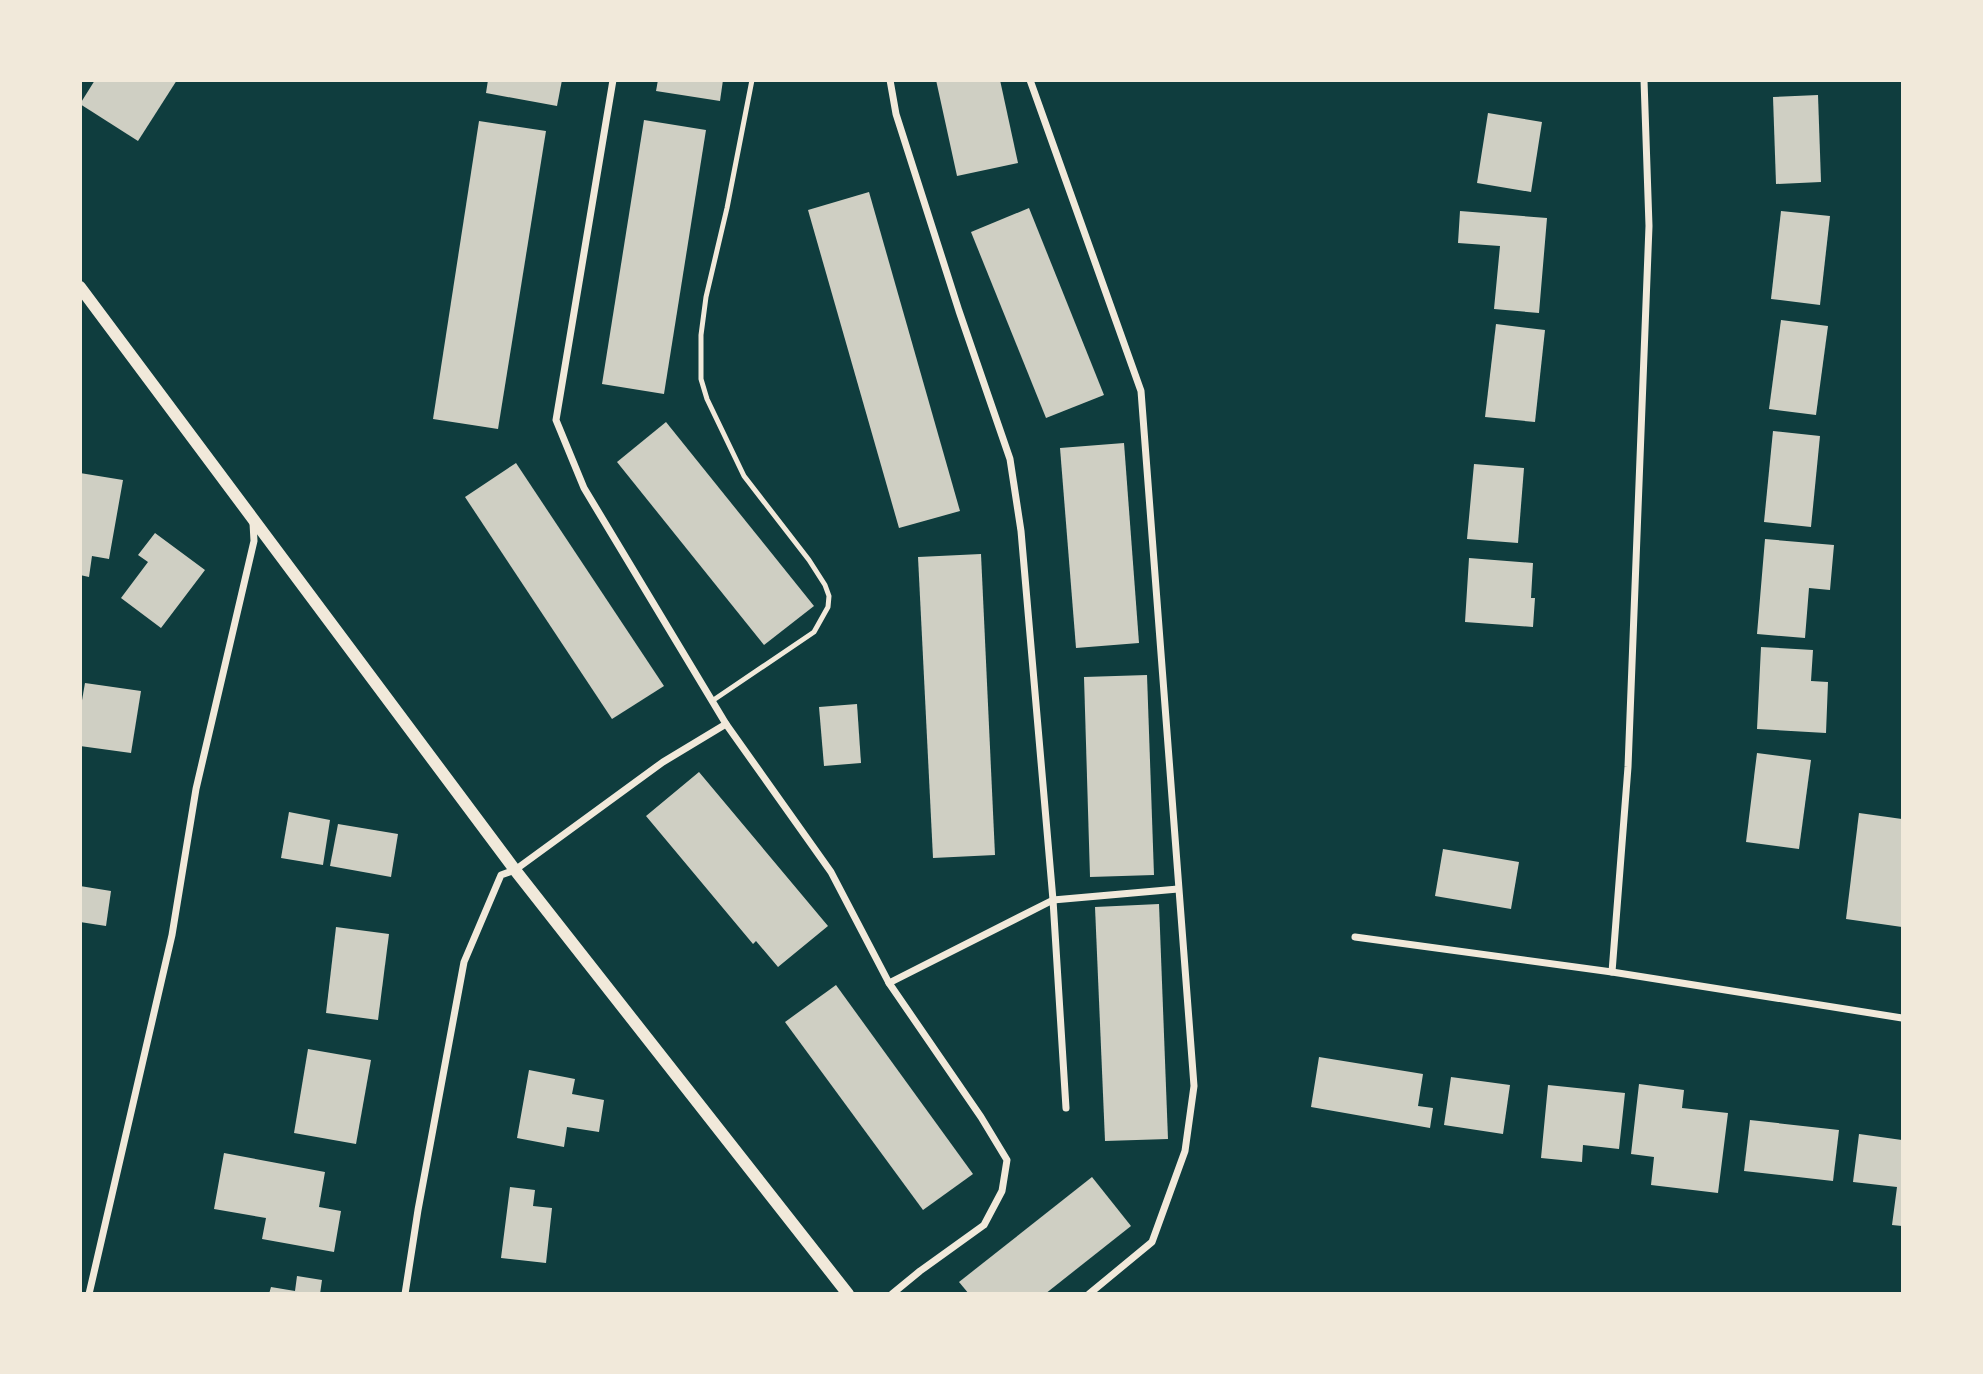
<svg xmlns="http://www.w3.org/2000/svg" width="1983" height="1374" font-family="Quicksand,sans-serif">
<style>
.building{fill:#cfcfc3}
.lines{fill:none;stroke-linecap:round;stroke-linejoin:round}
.service{stroke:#f1e9da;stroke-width:5}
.minor{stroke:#f1e9da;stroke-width:7}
.tertiary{stroke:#f1e9da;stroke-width:12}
</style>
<rect width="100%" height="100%" fill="#0f3d3e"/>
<g class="building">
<polygon points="95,80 177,80 138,141 80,104"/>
<polygon points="488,80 562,80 557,106 486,93"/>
<polygon points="658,80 723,80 720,101 656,91"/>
<polygon points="936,80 1000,80 1018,163 957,176"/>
<polygon points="1818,95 1821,182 1776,184 1773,97"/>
<polygon points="1488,113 1542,122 1531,192 1477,183"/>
<polygon points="644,120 706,130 664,394 602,384"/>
<polygon points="479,121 546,131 498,429 433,419"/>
<polygon points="869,192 960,511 899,528 808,210"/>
<polygon points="1029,208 1104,395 1046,418 971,232"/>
<polygon points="1460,211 1547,218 1539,313 1494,309 1500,246 1458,243"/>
<polygon points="1781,211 1830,216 1820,305 1771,299"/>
<polygon points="1781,320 1828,326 1816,415 1769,409"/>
<polygon points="1496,324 1545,330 1535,422 1485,417"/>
<polygon points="666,422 814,606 764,645 617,462"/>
<polygon points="1773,431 1820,436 1811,527 1764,522"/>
<polygon points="1124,443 1139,643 1076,648 1060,448"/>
<polygon points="516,463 664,686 612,719 465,497"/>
<polygon points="1474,464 1524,468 1518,543 1467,539"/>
<polygon points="80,473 123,480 109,559 92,556 89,577 80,575"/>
<polygon points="155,533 205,570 161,628 121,598 148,562 138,555"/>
<polygon points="1765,539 1834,545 1830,590 1809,588 1805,638 1757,634"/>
<polygon points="981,554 995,855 933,858 918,557"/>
<polygon points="1469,558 1533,563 1531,598 1535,598 1533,627 1465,622"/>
<polygon points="1761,647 1813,650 1811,681 1828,682 1826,733 1757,729"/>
<polygon points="1147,675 1154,875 1090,877 1084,677"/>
<polygon points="85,683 141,691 131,753 80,746 80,712"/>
<polygon points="857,704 861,763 824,766 819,707"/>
<polygon points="1757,753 1811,760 1799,849 1746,842"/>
<polygon points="699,772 828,926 778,967 756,941 753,944 646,816"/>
<polygon points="289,812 330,820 323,865 281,858"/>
<polygon points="1859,813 1902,819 1902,927 1846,919"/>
<polygon points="338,824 398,834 391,877 330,866"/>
<polygon points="1443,849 1519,862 1511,909 1435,896"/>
<polygon points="80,886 111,891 106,926 80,922"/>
<polygon points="1159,904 1168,1139 1105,1141 1095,907"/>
<polygon points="336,927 389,934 378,1020 326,1013"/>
<polygon points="836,985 973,1174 923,1210 785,1022"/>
<polygon points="308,1049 371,1060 356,1144 294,1133"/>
<polygon points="1319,1057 1423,1074 1418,1106 1433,1108 1430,1128 1311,1107"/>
<polygon points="529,1070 575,1079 572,1094 604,1100 599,1132 567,1127 564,1147 517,1138"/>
<polygon points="1451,1077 1510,1085 1503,1134 1444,1125"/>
<polygon points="1639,1084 1684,1090 1682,1108 1728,1113 1718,1193 1651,1185 1654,1157 1631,1154"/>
<polygon points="1548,1085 1625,1093 1619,1149 1583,1145 1582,1162 1541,1158"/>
<polygon points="1750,1120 1839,1130 1833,1181 1744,1171"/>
<polygon points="1859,1134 1902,1140 1902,1226 1892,1225 1897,1187 1853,1182"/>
<polygon points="224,1153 325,1172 319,1207 341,1211 334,1252 262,1239 266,1218 214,1209"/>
<polygon points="1092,1177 1131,1226 1045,1294 969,1294 959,1282"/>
<polygon points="510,1187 535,1190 533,1206 552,1208 546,1263 501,1258"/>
<polygon points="297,1276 322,1280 320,1294 269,1294 271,1287 295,1291"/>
</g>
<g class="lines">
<polyline class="service" points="712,701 814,632 828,607 829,596 825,585 809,560 744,476 707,399 701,379 701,335 706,297 727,208 752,80"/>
<g class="minor">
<polyline points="613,80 556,420 584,488 726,724 831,872 889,983 981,1117 1007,1160 1002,1191 984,1225 920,1271 892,1294"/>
<polyline points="890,80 896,114 959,311 1010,459 1021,531 1053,900 1066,1108"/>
<polyline points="1030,80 1141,391 1194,1086 1185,1151 1152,1242 1089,1294"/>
<polyline points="1355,937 1612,972 1902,1018"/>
<polyline points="1612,972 1628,767 1649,226 1644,80"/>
<polyline points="889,983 1053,900 1178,889"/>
<polyline points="89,1294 172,935 196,789 254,541 253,523"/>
<polyline points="405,1294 418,1210 464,962 501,875 515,870 663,762 726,724"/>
</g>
<polyline class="tertiary" points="80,287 515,870 848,1294"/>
</g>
<rect width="1983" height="1374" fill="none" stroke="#f1e9da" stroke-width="164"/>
</svg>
